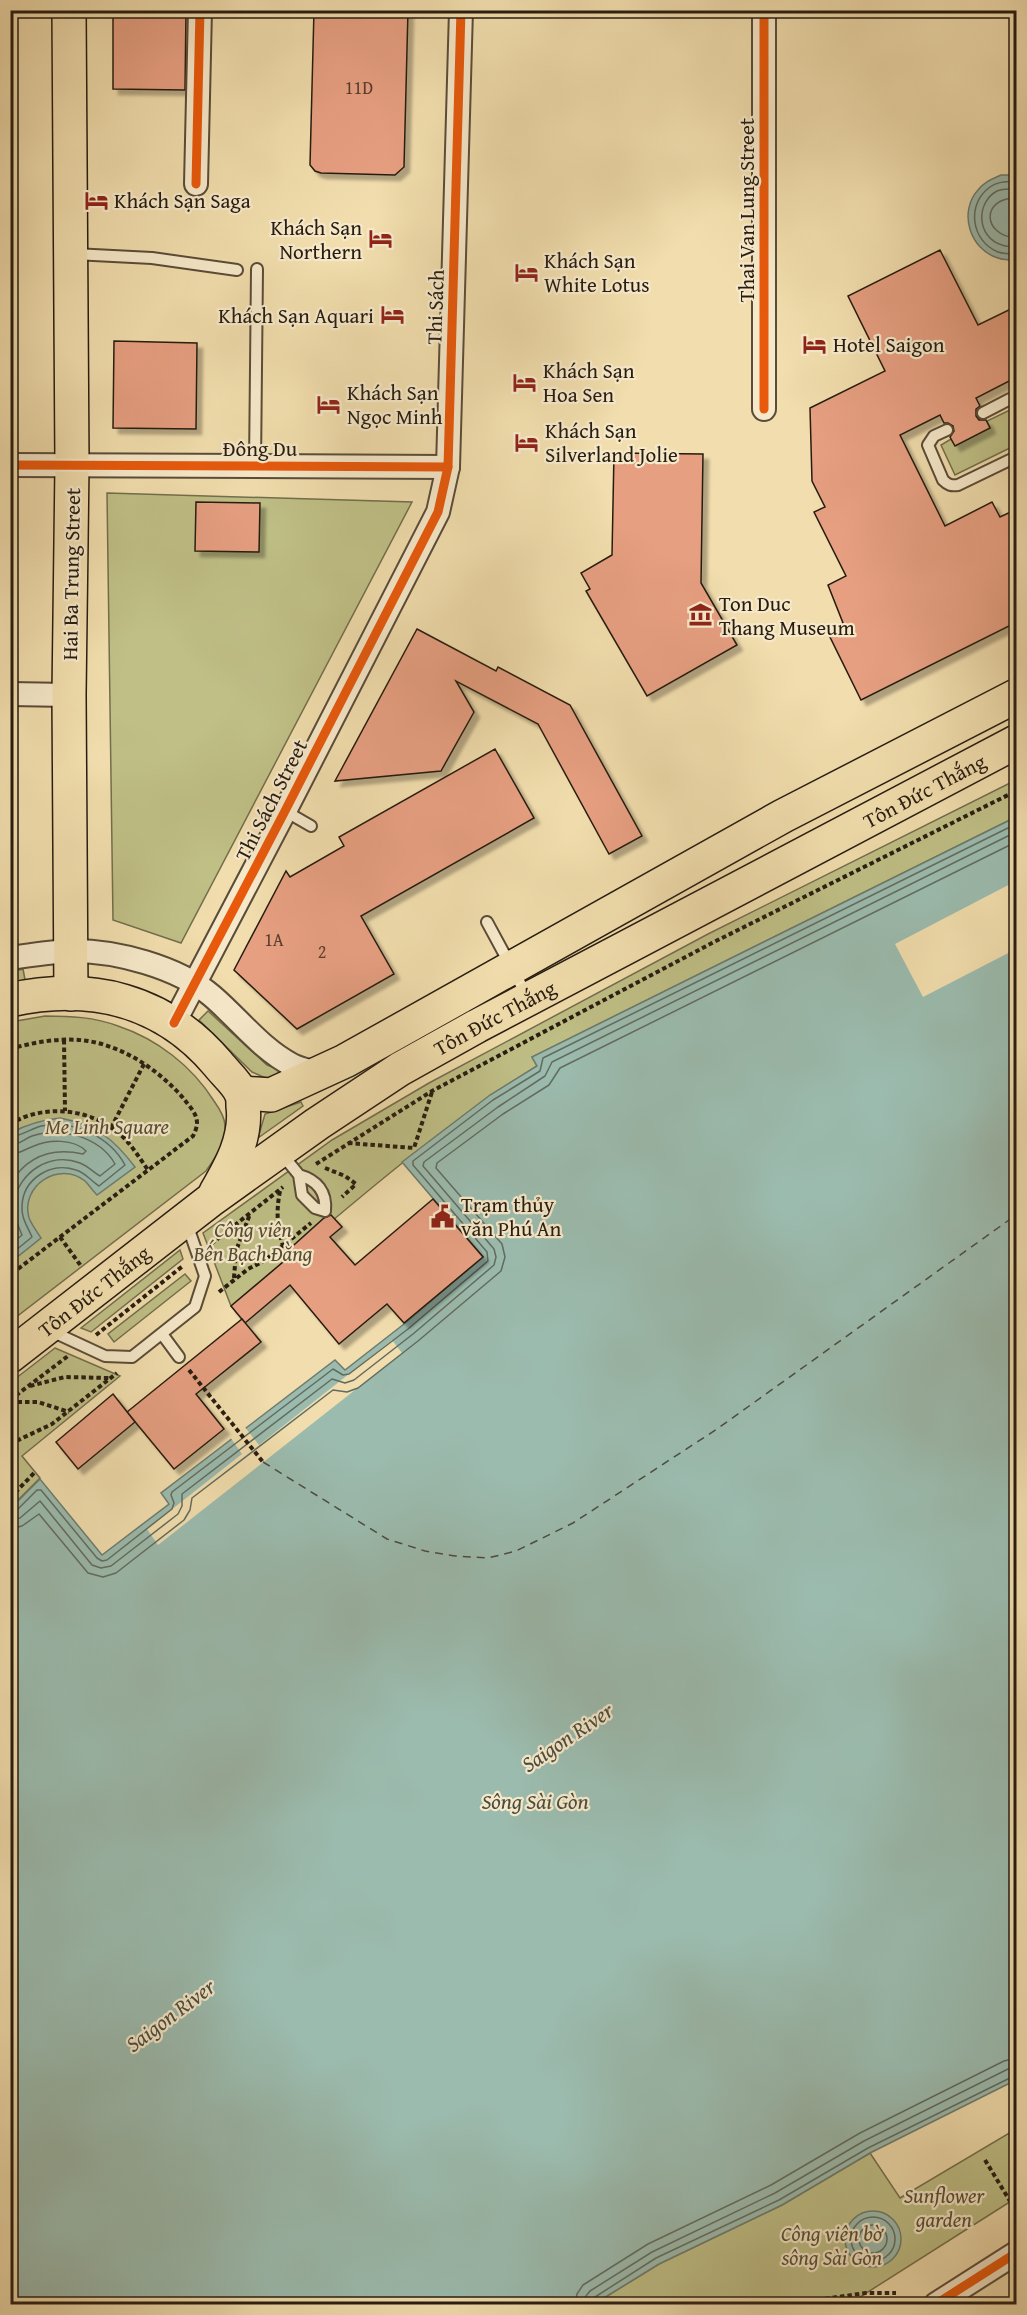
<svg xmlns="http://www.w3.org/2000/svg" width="1027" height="2315" font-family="'Gentium Book Plus',serif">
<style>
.green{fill:#bfbf86;stroke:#736e4c;stroke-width:1.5}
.water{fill:#9bbbae;stroke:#6d7b6f;stroke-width:1.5}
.pier{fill:#f1ddad}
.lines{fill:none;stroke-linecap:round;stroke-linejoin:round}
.shore{stroke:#616c60;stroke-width:1.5}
.ferry{stroke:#4a4c40;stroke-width:1.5;stroke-dasharray:8 6;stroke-linecap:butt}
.building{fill:#e69f81;stroke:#271c11;stroke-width:1.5;filter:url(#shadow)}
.service-casing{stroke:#5a4c38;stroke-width:14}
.minor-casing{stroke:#5a4c38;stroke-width:26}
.primary-casing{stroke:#271c11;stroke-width:36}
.path{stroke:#271c11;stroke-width:4;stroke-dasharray:4.5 3;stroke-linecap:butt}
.service{stroke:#f6e9ca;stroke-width:10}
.minor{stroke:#f6e9ca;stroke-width:22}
.primary{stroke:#f1ddad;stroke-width:33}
.cycleway-casing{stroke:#f6e9ca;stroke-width:13}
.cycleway{stroke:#e8590c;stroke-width:9}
.labels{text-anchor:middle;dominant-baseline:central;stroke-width:4.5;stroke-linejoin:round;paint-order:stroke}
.number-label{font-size:18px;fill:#573d2d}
.poi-label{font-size:21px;fill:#271c11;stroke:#f6e9ca;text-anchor:start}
.street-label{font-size:21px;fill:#271c11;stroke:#f6e9ca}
.park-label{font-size:21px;font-style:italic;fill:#554d34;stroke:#f6e9ca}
.water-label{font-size:22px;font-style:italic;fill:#4a4c40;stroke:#f6e9ca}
</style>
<defs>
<filter id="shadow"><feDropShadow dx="5.5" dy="5.5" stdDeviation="1.5" flood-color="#0004"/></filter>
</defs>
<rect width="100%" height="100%" fill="#f1ddad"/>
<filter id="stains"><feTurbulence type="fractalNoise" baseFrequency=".00333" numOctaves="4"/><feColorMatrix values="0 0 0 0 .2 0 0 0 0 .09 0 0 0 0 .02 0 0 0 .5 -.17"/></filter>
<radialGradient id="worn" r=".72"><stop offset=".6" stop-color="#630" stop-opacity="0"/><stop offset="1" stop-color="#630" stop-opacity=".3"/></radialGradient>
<g class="green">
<polygon points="1012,409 1016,417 1016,445 955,475 941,445 951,439 955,445 990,428 987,421"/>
<polygon points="107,493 412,502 181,943 113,920"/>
<path d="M1016 780V817L532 1057 537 1066C427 1135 331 1223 231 1306L203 1233 332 1140 429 1083 708 934Z"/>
<polygon points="23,969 26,985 11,988 11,972"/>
<polygon points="208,1011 267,1065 289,1073 270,1080 252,1072 199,1020"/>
<path d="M45 1016C70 1016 94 1017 118 1026 157 1039 192 1066 214 1101 219 1108 225 1117 225 1126 226 1143 215 1158 206 1171L11 1321V1022Z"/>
<polygon points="301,1102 303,1106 258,1138 265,1114"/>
<polygon points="180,1250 183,1259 91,1332 81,1328"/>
<polygon points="185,1274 191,1281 114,1342 108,1334"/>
<polygon points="55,1348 120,1376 22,1456 40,1478 11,1507 11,1382"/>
<polygon points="1016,2129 1016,2198 849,2304 609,2304 604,2298 659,2264 782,2205 870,2153 900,2198"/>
</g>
<g class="water">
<path d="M1001 175H1016V260C1011 260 1003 260 998 258 970 250 958 212 978 190 984 182 992 179 1001 175Z"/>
<polygon points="1016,817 1016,2080 870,2153 782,2205 659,2264 594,2304 11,2304 11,1508 40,1479 102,1555 169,1504 161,1493 335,1360 345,1370 404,1324 483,1257 402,1162 490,1095 537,1066 532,1057"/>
<path d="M60 1118C96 1125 113 1138 135 1167L97 1195C93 1191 89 1185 85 1181 59 1160 20 1186 29 1218 32 1225 37 1232 41 1238L11 1262V1133C27 1124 41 1120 60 1118Z"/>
<circle cx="873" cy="2239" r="28"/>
</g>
<g class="pier">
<polygon points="1016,881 1016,949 923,997 895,944"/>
<polygon points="392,1340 402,1353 158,1545 147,1529 242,1454 230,1437 244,1426 259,1445"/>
</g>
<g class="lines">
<g class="shore">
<path d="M1016 181C1007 182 998 181 990 187 966 204 971 241 998 252 1004 254 1010 254 1016 254"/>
<path d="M1016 189C1010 189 1003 188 997 191 975 203 977 238 1002 245 1006 247 1012 246 1016 247"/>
<path d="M1016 198C981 198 982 235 1016 238"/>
<path d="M10 1137C21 1136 31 1129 41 1126 73 1119 110 1137 125 1165L99 1186C91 1181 86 1173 76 1170 51 1161 23 1179 22 1206 21 1218 28 1227 32 1237L10 1255"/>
<path d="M10 1145C19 1145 24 1139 32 1136 60 1126 100 1137 115 1164L100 1176C93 1172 88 1166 80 1163 50 1151 18 1173 14 1203 13 1215 18 1225 22 1235L10 1245"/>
<path d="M10 1154C20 1154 25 1149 34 1146 49 1139 74 1139 86 1151L83 1154C52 1147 27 1156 10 1184"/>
<polyline points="10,1512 17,1510 37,1490 41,1490 97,1558 102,1561 107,1560 172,1509 174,1503 171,1495 172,1492 333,1369 343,1375 349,1374 408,1329 488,1261 487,1252 413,1165 413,1161 493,1100 540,1071 543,1058 1016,824"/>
<polyline points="10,1520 20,1518 40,1501 92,1565 101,1568 111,1566 178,1514 182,1506 182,1494 332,1379 345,1383 354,1380 413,1334 494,1265 496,1257 494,1249 423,1166 424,1162 498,1107 545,1076 552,1062 1016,832"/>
<polyline points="10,1529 22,1526 39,1514 88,1573 103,1577 116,1573 184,1520 190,1510 192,1498 333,1390 347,1392 358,1388 418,1341 501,1271 505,1257 502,1244 436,1168 437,1163 503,1114 549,1085 560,1068 1016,842"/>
<circle cx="873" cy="2239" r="22"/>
<circle cx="873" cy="2239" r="14"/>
<polyline points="575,2304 577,2294 583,2285 648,2244 771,2185 860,2133 1004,2061 1016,2058"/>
<polyline points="584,2304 586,2296 590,2291 652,2252 775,2193 864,2141 1008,2069 1016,2067"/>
<polyline points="592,2304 595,2297 656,2258 779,2200 868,2148 1016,2075"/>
</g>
<polyline class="ferry" points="263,1462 387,1539 425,1551 455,1556 488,1558 516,1551 573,1523 717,1429 1016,1215"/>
</g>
<g class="building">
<polygon points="113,10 186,10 185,90 113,89"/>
<polygon points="314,10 408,10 404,167 395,175 321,173 315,171 310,165"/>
<polygon points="940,250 978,325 1017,306 1017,377 976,398 980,406 976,409 976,416 979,420 986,420 990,428 955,446 950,437 954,431 953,426 948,423 944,423 940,415 900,435 945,526 992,502 1000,517 1017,509 1017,622 861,700 827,631 843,623 828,585 846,576 814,512 825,507 812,481 810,408 885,371 848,296"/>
<polygon points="114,341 197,343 196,429 113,428"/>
<polygon points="614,453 703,454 701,583 737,645 647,696 586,591 590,589 581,573 612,555"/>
<polygon points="196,502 260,503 259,552 195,551"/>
<polygon points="417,629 496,671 498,667 570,705 642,836 609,854 538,724 456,681 474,712 441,771 335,781"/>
<polygon points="495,749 534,818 361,916 394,974 297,1029 234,970 286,871 290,877 344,846 339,837"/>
<polygon points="433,1199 483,1257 404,1323 387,1304 339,1344 290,1285 245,1323 231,1306 289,1257 285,1253 324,1218 331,1215 342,1227 330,1237 355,1265"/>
<polygon points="242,1319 261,1342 196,1394 224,1429 174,1469 127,1412"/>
<polygon points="113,1394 135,1422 78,1469 56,1442"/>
</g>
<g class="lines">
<defs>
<g id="service">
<polyline points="74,254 152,258 237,270"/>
<polyline points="983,413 1010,399 1016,399"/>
<path d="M947 430 934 436 928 445 943 480C948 485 951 486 958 485L1016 457"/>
<polyline points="255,465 257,269"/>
<polyline points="285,811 311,826"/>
<polyline points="487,922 527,996"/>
<path d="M281 1153 299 1175 302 1195 315 1208 325 1211C327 1192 317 1180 299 1175"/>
<polyline points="49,1330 105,1356 132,1357 195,1307 205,1276 187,1224"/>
<polyline points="162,1334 179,1357"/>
</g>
<g id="minor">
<polyline points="196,184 200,10"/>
<polyline points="764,409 764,10"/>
<polyline points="10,465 448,467"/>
<polyline points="10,694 69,695"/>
<path d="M10 958C30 955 50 952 70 951 115 950 178 967 212 996 239 1019 261 1049 292 1065 300 1069 310 1071 319 1074"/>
<polyline points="174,1023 285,811 438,512 448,467 461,10"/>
<polyline points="936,2304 1016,2253"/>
</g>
<g id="primary">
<polyline points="69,10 72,465 69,695 71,994"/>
<path d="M10 1000C91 982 164 1000 218 1064 225 1073 237 1083 241 1093 243 1096 243 1102 243 1106 247 1138 231 1166 216 1192"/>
<polyline points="242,1093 271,1095 345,1061 783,816 1016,696"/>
<path id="s1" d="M10 1356 212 1199 317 1124 400 1069 477 1026 1016 742"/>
</g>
</defs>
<use href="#service" class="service-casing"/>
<use href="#minor" class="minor-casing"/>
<use href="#primary" class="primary-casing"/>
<g class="path">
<polyline points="64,1040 65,1111"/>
<path d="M10 1049C34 1042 63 1037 88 1041 125 1047 160 1071 184 1099 189 1106 197 1113 197 1123 197 1127 195 1132 193 1136L10 1275"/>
<path d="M10 1124C47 1102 96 1109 126 1140 134 1149 141 1160 148 1170"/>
<polyline points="111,1128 144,1064"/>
<polyline points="348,1143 414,1148 432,1092"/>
<polyline points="316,1164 432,1091 712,943 1016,791"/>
<polyline points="325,1168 345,1176 356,1184 342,1197"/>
<path d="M280 1191C276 1211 277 1226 283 1246"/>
<polyline points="60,1237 81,1266"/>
<polyline points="211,1244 283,1187"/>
<polyline points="234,1278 236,1251 250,1214"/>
<polyline points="219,1292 248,1269 264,1261 311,1223"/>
<polyline points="96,1335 184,1265"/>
<polyline points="189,1370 263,1462"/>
<polyline points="30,1386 65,1377 109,1378"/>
<polyline points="10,1400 68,1356"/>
<polyline points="10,1402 38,1402 69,1412"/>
<polyline points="10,1444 52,1424 117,1373"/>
<path d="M10 1445C16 1462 16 1474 10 1491"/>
<polyline points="10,1498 35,1472"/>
<polyline points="985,2160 1016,2211"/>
<polyline points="788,2304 866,2293 896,2293"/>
</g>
<use href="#service" class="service"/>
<use href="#minor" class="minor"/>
<use href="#primary" class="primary"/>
<defs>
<g id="cycleway">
<polyline points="196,184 200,10"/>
<polyline points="764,409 764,10"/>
<polyline points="10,465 448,467"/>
<polyline points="174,1023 285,811 438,512 448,467 461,10"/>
<polyline points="936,2304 1016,2253"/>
</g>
</defs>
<use href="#cycleway" class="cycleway-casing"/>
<use href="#cycleway" class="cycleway"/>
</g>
<defs>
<symbol id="hotel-bare" viewBox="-9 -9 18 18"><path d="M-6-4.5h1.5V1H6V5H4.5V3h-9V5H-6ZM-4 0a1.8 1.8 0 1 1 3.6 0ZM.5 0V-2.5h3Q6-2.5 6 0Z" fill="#8f2418" stroke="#f6e9ca" stroke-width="2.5" paint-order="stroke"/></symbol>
<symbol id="museum-bare" viewBox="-9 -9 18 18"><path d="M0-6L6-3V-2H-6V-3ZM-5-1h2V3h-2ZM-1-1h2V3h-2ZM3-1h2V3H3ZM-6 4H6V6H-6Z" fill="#8f2418" stroke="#f6e9ca" stroke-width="2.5" paint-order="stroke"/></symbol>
<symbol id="civic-bare" viewBox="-9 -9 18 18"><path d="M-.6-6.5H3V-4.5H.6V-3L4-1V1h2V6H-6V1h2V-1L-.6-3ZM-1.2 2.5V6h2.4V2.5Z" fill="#8f2418" stroke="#f6e9ca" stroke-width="2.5" paint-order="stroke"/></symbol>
</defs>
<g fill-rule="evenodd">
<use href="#hotel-bare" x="80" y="184" width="33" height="33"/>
<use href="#hotel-bare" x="364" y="222" width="33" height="33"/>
<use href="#hotel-bare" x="510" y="256" width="33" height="33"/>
<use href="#hotel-bare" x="376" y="298" width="33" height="33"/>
<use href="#hotel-bare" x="798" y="328" width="33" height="33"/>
<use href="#hotel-bare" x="508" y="366" width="33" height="33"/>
<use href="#hotel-bare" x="312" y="388" width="33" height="33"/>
<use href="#hotel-bare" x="510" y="426" width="33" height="33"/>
<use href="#museum-bare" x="684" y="598" width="33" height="33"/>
<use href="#civic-bare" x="426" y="1200" width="33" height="33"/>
</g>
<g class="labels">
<g class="number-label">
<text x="359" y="87">11D</text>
<text x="274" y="939">1A</text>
<text x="322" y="951">2</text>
</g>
<g class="poi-label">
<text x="114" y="200">Khách Sạn Saga</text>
<text x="362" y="227" text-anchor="end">Khách Sạn<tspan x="362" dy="24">Northern</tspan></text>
<text x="544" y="260">Khách Sạn<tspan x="544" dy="24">White Lotus</tspan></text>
<text x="374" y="315" text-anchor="end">Khách Sạn Aquari</text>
<text x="833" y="344">Hotel Saigon</text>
<text x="543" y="370">Khách Sạn<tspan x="543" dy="24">Hoa Sen</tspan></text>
<text x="347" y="392">Khách Sạn<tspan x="347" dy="24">Ngọc Minh</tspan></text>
<text x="545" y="430">Khách Sạn<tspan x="545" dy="24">Silverland Jolie</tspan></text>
<text x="719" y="603">Ton Duc<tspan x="719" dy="24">Thang Museum</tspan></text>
<text x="461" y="1204">Trạm thủy<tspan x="461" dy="24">văn Phú An</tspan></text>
</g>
<g class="street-label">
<text transform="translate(746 210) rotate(-90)">Thai Van Lung Street</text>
<text transform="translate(435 307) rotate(-88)">Thi Sách</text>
<text x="260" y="448">Đông Du</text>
<text transform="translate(71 574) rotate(-89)">Hai Ba Trung Street</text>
<text stroke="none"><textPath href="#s1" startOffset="1078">Tôn Đức Thắng</textPath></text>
<text transform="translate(271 800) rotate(-63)">Thi Sách Street</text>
<text stroke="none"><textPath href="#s1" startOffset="592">Tôn Đức Thắng</textPath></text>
<text stroke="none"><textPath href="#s1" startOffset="106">Tôn Đức Thắng</textPath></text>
</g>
<g class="park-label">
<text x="107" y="1126">Me Linh Square</text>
<text x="253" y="1229">Công viên<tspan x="253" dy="24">Bến Bạch Đằng</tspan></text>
<text x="944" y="2195">Sunflower<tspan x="944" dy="24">garden</tspan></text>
<text x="832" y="2233">Công viên bờ<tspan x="832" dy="24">sông Sài Gòn</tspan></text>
</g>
<g class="water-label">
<text transform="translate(567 1737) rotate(-34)">Saigon River</text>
<text x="535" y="1801">Sông Sài Gòn</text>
<text transform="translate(170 2015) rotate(-37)">Saigon River</text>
</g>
</g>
<rect width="1027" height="2315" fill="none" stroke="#f1ddad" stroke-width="36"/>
<rect x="12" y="12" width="1003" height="2291" fill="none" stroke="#271c11" stroke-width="3"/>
<rect x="18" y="18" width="991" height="2279" fill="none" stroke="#271c11" stroke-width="1.5"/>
<rect width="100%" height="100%" filter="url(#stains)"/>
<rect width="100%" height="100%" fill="url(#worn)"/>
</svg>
